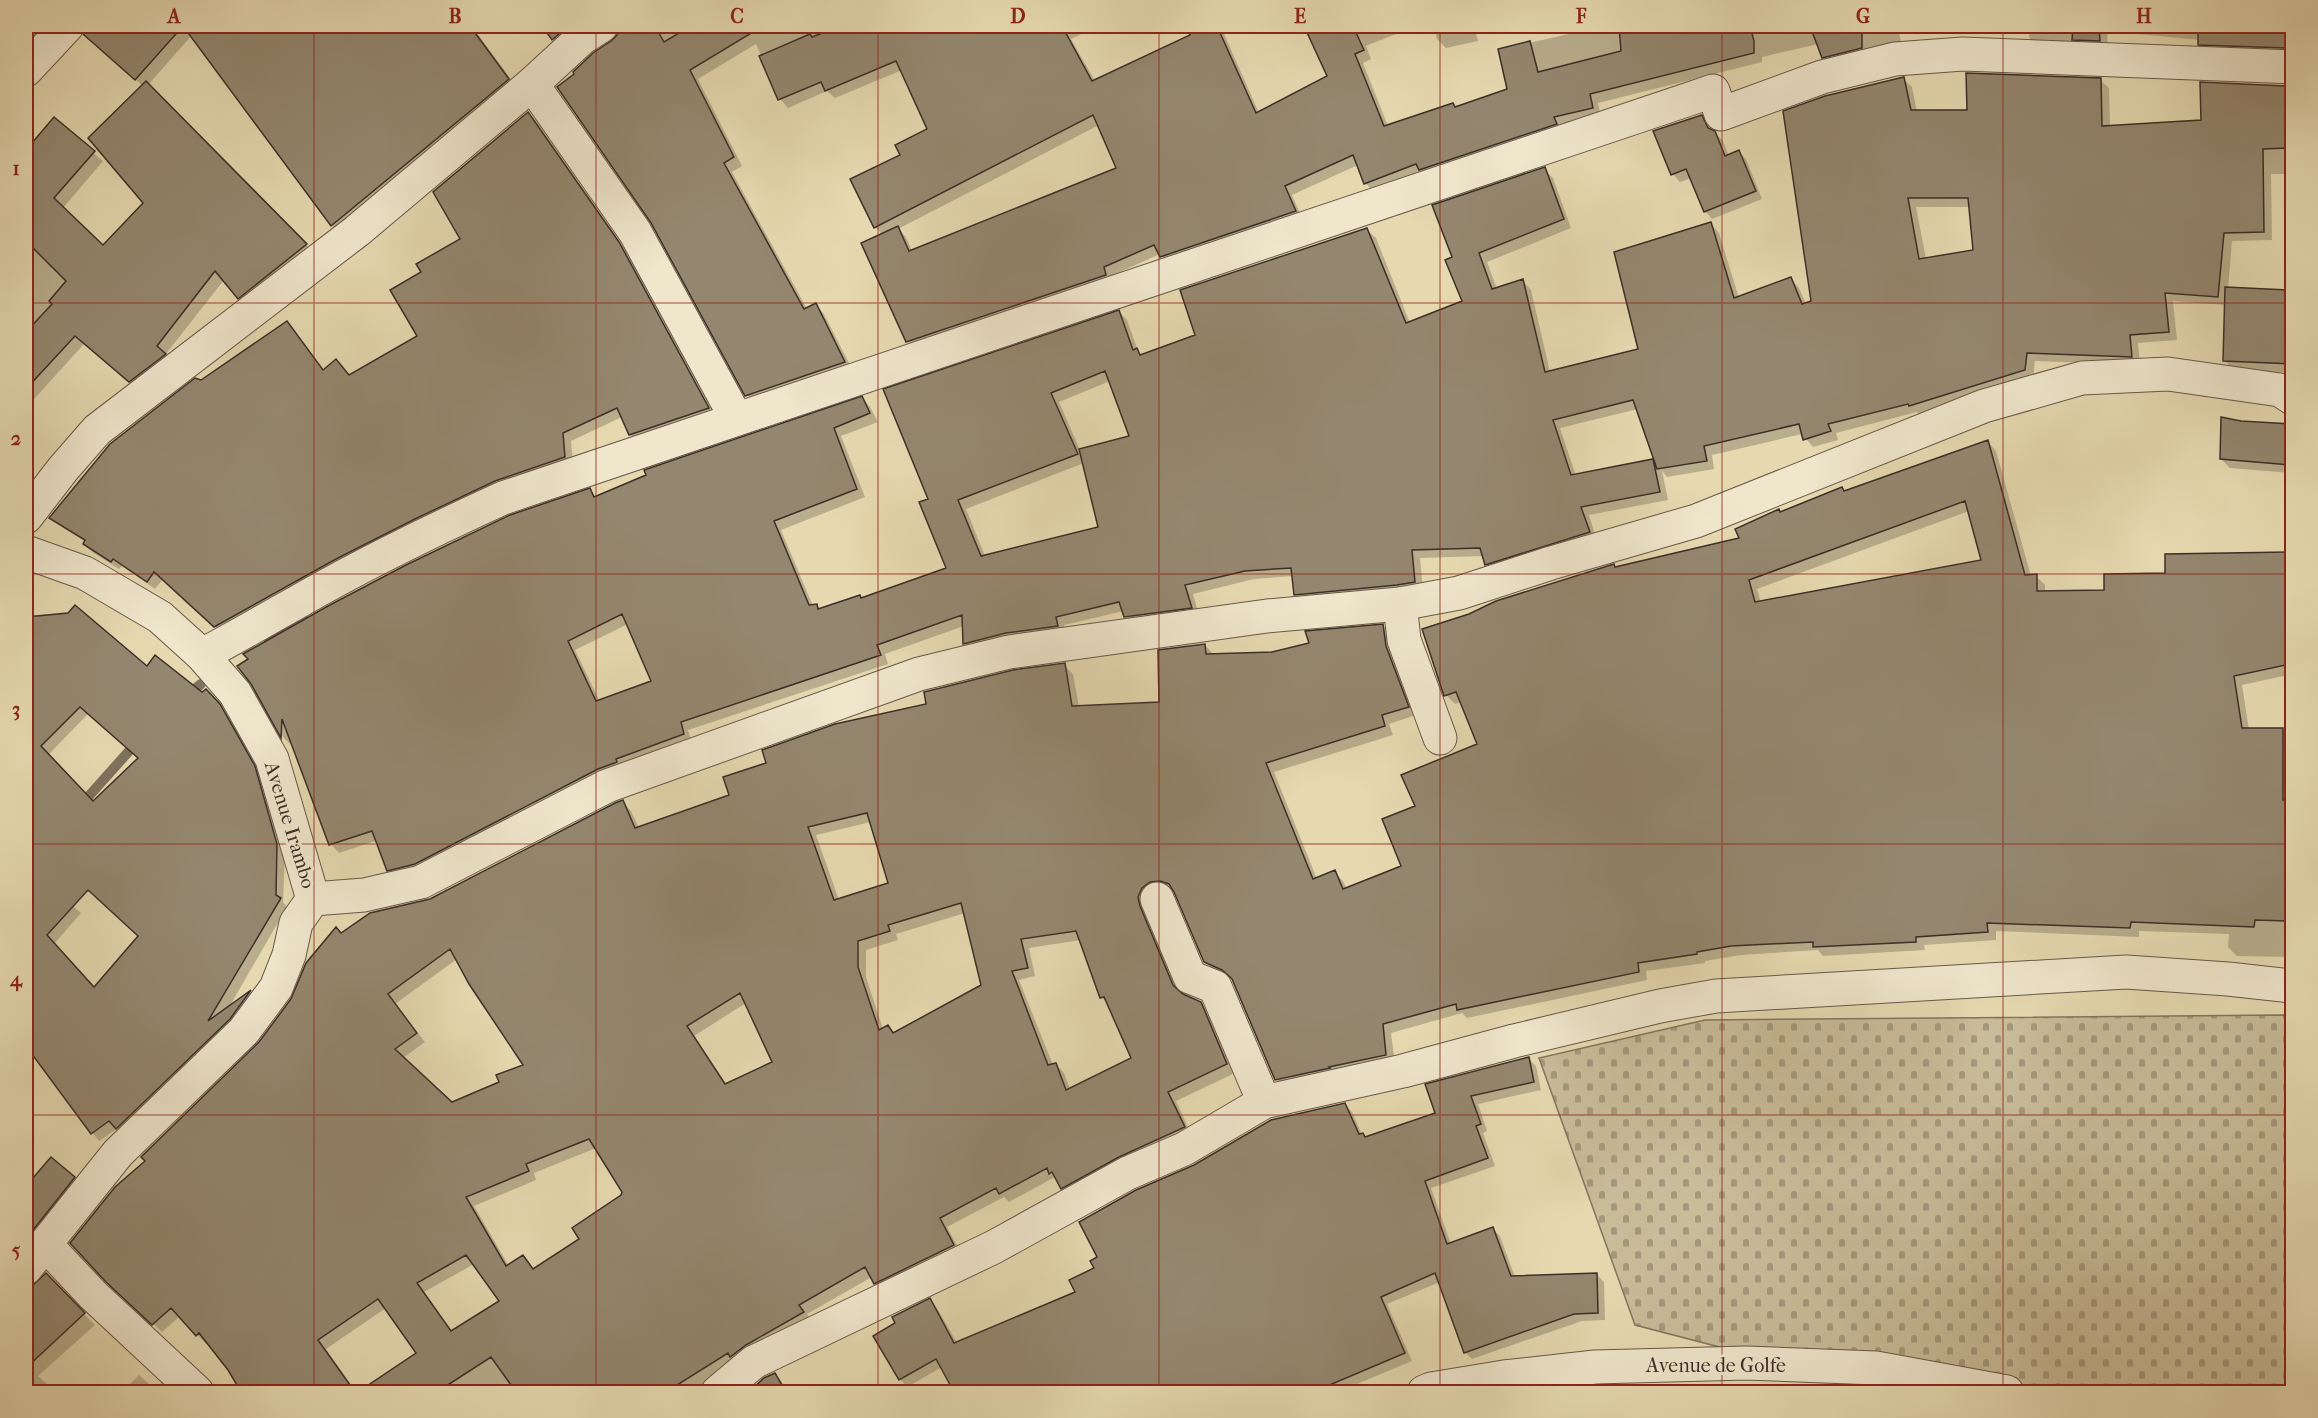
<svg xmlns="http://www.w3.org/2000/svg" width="2318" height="1418" font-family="'IM FELL French Canon',serif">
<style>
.cemetery{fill:url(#cemetery-stones);stroke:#827660;stroke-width:1.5}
.shadow{fill:#0003;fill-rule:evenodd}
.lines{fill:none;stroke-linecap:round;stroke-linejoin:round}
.stream{stroke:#7f725e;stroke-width:10}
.building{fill:#94876f;stroke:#3b2f28;stroke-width:1.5;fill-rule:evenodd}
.street-casing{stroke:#665a4a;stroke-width:35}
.street{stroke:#efe6cc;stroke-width:33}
.grid{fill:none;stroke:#8f2418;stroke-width:1.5;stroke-opacity:0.55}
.labels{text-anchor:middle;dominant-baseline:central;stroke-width:6;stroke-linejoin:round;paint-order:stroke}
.street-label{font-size:20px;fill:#3b2f28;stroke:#efe6cc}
.neatline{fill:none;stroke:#8f2418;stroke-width:2}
.grid-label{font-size:20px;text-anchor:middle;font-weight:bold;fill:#8f2418}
</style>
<defs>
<pattern id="cemetery-stones" width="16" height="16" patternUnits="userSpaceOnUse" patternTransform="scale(1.5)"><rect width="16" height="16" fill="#c9bc99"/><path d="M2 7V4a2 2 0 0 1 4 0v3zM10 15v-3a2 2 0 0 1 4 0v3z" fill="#a4997d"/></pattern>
</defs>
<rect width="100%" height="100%" fill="#e6d9b0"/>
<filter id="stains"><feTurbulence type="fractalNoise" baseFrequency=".00333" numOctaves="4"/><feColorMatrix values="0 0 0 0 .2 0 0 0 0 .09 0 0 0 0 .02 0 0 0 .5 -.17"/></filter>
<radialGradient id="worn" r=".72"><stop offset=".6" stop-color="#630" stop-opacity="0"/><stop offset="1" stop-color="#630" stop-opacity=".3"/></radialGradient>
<polygon class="cemetery" points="2282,1015 2292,1016 2292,1392 1892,1392 1635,1325 1539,1058 1705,1020"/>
<g class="shadow">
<polygon points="26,26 48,26 26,50"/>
<polygon points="103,26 472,26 518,89 342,234 332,225 192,35 148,85 315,254 248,307 224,280 165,355 174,363 139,390 84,344 26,408 26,152 54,119 103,161 63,208 103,247 145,203 143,86 91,39"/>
<polygon points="544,26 589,26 561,48"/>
<path d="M621 26H962L964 30 974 26H1096V27L1071 39 1095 81 1192 36 1187 26H1241L1224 34 1259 113 1329 77 1306 26H1416L1366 46 1371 59 1363 63 1388 126 1453 105 1457 108 1509 90 1499 50 1568 34 1567 26H1897L1903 49 1832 66 1823 57 1818 44 1762 57V62L1598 103 1601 117 1374 192 1366 184 1358 165 1292 195 1303 220 1170 265 1160 254 1111 276 916 350 908 341 883 235 875 227 902 156 929 130 902 70 835 98 827 91 788 108 780 99 756 44 698 79 742 166 732 172 807 309 816 305 824 314 853 371 755 404 747 395 619 36ZM1099 125 1118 169 912 251 906 237 898 229Z"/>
<polygon points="1434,26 1474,26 1478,41 1446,48 1437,39"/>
<polygon points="2030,26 2292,26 2292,56 2209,53 2200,44 2200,40 2107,31 2108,49 2037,46 2029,37"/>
<path d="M1903 79 1912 87 1917 112H1968L2100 80 2109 88 2110 127 2203 122 2201 84 2292 87V174H2271L2272 240 2232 241 2228 289 2288 291 2292 296V373L2234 370 2224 360 2226 305 2173 301 2177 340 2138 343 2140 365 2035 361 2033 378 1919 414 1917 412 1836 433 1838 440 1813 447 1802 434 1712 455 1714 469 1667 477 1662 471 1668 500 1589 515 1597 541 1495 573 1487 564 1484 556 1420 558 1423 590 1304 603 1295 594 1294 576 1254 579 1193 594 1199 616 1134 625 1125 616 1124 611 1064 625 1066 635 973 652 964 643V626L885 654 888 664 688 730 692 743 397 878 388 870 378 840 339 853 331 844 290 736V744L283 737 252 683 590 490 597 498 862 398 870 407 878 422 841 436 865 497 781 530 813 606 816 605 821 610 862 599 948 569 930 500 1119 312 1127 320 1138 351 1143 356 1197 336 1367 230 1376 238 1410 323 1464 302 1454 258 1544 169 1553 178 1571 228 1487 262 1497 289 1523 281 1531 290 1550 372 1640 350 1711 224 1719 233 1739 298 1791 279 1799 288 1806 304 1813 302ZM1916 207H1971L1974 251 1926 259ZM1110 381 1131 437 1080 450 1059 402ZM1638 409 1657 465 1652 460 1576 476 1560 428ZM1084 463 1100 528 985 556 966 509ZM628 624 653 682 600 702 575 650Z"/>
<polygon points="528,114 536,121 627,252 716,416 638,443 630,434 622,417 571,441 573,465 223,634 163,579 155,589 122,566 119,569 92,552 84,544 86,542 59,525 51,517 202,382 287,323 324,370 350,376 419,336 423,273 462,239"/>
<polygon points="1701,117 1723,141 1729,156 1739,152 1746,159 1762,199 1712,219 1705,211 1691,178 1680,182 1673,174 1655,132"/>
<polygon points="2240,422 2292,426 2292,473 2230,468 2221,459"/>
<polygon points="26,424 33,431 26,439"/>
<path d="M1988 442 1996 451 2031 576H2036L2045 585V593L2105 591 2167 575 2166 555 2292 554V674L2242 685 2249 730H2283L2292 739V957L2237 956 2228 947 2229 934 2139 931V937L1996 931V940L1924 945 1925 950 1823 956 1818 950 1741 955 1705 961V963L1646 971 1647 980 1467 1018 1462 1013 1391 1033 1395 1064 1285 1088 1276 1079 1233 979 1215 971 1205 962 1176 891 1169 889 1148 916 1181 995 1200 1003 1209 1012 1235 1073 1176 1101 1192 1136 1071 1197 1055 1177 1009 1202 1004 1197 947 1227 962 1255 884 1292 872 1277 807 1314 811 1321 710 1392H361L418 1354 386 1308 326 1349 356 1392H242L229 1369 208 1342 206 1344 180 1316 162 1332 117 1290 147 1161 260 1043 342 934 430 900 623 802 631 811 639 828 731 796 927 705 1064 665 1073 674 1079 707 1161 703 1205 645 1213 654H1272L1383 626 1392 635 1416 715 1389 724 1393 735 1274 772 1317 879 1334 872 1343 881 1347 889 1403 866 1417 807 1479 745 1461 702 1455 704 1446 695 1616 569 1741 539 1781 514ZM1969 511 1983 562 1761 603 1757 589ZM871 822 890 884 839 900 816 835ZM965 913 983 986 895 1033 888 1026 883 1029 866 977V950L898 940 896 934ZM1081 940 1102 997 1109 1005 1132 1059 1070 1089 1064 1073 1056 1064 1053 1065 1019 980 1035 976 1029 948ZM457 959 525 1065 501 1083 451 1104 403 1058 425 1042 395 1004ZM746 1003 774 1063 727 1085 694 1036ZM596 1148 624 1192 574 1228 581 1239 534 1270 523 1257 509 1266 474 1206 536 1180 534 1173ZM474 1264 501 1301 452 1332 424 1292Z"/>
<polygon points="26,449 31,454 26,461"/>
<path d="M69 614 147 668 214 698 227 714 262 776 285 853 283 902 287 907 228 1009 251 992 258 999 125 1135 118 1128 99 1141 26 1044V866L81 913 54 944 94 989 140 936 144 919 26 795V618ZM88 714 140 758 93 803 48 755Z"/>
<polygon points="1528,1058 1536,1066 1541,1090 1478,1104 1487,1131 1483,1133 1495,1166 1431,1188 1451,1244 1493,1229 1500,1236 1515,1277 1596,1274 1604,1282 1605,1320 1582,1321 1472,1359 1465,1352 1440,1282 1387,1304 1412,1361 1338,1392 956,1392 942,1367 907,1387 900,1379 897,1324 930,1300 937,1308 957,1343 1077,1293 1096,1269 1345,1105 1352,1112 1362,1135 1367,1138 1437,1114"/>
<polygon points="51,1159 84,1189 26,1262 26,1188"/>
<polygon points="46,1275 95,1325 38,1376 56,1392 26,1392 26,1318 32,1312 26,1305 26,1288 34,1287"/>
<polygon points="775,1374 789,1392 749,1392 765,1379"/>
<polygon points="139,1375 158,1392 122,1392"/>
</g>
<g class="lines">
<g class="stream">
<polyline points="269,641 303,617"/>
<polyline points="186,696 201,684"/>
<polyline points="80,806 138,741"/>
</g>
</g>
<g class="building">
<polygon points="85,26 183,26 135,80 83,34"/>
<polygon points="183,26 470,26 509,79 331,226"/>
<polygon points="542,26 568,26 552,40"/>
<polygon points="620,26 655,26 664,42 691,26 763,26 690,70 734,157 724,163 804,309 816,303 845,362 745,396 651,223 557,87 574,74 573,72 593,53 611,41 617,35"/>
<polygon points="840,26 1062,26 1092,81 1190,35 1185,26 1217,26 1256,113 1327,76 1304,26 1353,26 1364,50 1355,54 1384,126 1453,103 1455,107 1507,89 1498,49 1530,41 1538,72 1621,51 1619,26 1750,26 1754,41 1754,53 1590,94 1593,108 1554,117 1557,124 1419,170 1416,164 1364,184 1353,155 1285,186 1296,211 1160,257 1154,245 1104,267 1106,275 906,342 861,243 898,226 909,251 1116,168 1093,115 874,228 850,179 900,155 895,145 927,129 896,61 825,91 821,82 778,100 759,56 810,34 812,37"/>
<polygon points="1810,26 1862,26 1862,48 1822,58"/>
<polygon points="2073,26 2099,26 2100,41 2072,40"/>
<polygon points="2198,26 2286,26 2286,48 2198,45"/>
<path d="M1966 73 2101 78 2102 126 2201 120 2200 82 2286 86 2287 148 2263 149 2264 232 2224 233 2218 297 2165 293 2169 332 2130 335 2132 357 2027 353 2025 370 1909 406 1908 404 1828 424 1831 431 1803 440 1799 424 1704 446 1707 461 1657 469 1633 400 1553 420 1571 475 1653 459 1660 492 1581 507 1590 532 1485 565 1480 548 1412 550 1415 582 1397 585 1294 595 1291 568 1245 571 1185 585 1192 608 1124 617 1119 602 1056 617 1058 626 1006 633 963 644 962 615 877 645 881 655 681 722 684 734 616 759 617 762 598 769 415 864 387 871 372 831 329 845 282 719 281 738 251 684 237 666 248 659 243 654 328 606 406 565 510 515 590 488 594 497 646 475 644 470 862 396 870 413 834 428 857 489 774 521 809 605 817 604 818 609 860 595 861 598 946 568 919 502 928 499 883 389 1119 310 1133 350 1137 348 1140 355 1195 335 1180 290 1367 228 1406 323 1462 301 1445 260 1452 257 1432 205 1545 167 1564 219 1479 253 1492 289 1523 279 1545 372 1638 349 1614 252 1711 222 1734 298 1791 277 1802 304 1811 301 1783 111 1825 96 1904 77 1911 110H1967ZM1908 198H1968L1973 250 1919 259ZM1105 371 1129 436 1079 449 1098 527 981 556 958 500 1078 454 1051 393ZM622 614 651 681 596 701 568 641Z"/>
<polygon points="146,81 307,244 238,299 215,271 157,346 166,354 129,382 75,336 26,389 26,332 52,304 49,301 66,281 26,241 26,150 54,117 95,151 54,198 103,245 143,203 88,138"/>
<polygon points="528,112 619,242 709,408 629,435 617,408 563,433 565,457 495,481 415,519 336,559 214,627 154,572 147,582 113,559 111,562 83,544 85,540 49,518 110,444 195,378 201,380 287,321 323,370 336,359 349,375 417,336 390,290 421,272 416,264 460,239 433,192"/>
<polygon points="1702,115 1708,128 1715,131 1725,156 1739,150 1756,191 1704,212 1686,169 1671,175 1653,131"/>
<polygon points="2225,287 2289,290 2287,333 2292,333 2292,364 2223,361"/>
<polygon points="2221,417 2241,421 2292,424 2292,465 2220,459"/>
<path d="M1988 440 2025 575 2037 574V591L2104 590V574L2165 573V554L2290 552V664L2234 676 2242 728H2283V800H2292V921L2255 920 2254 927 2131 922 2130 928 1987 923 1988 932 1916 937V942L1813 947V942L1731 946 1697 952V954L1638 963 1639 972 1457 1010 1456 1004 1383 1024 1386 1055 1329 1067 1330 1068 1275 1080 1232 979 1222 970 1204 962 1174 892 1169 884 1160 881 1150 882 1142 888 1138 897 1140 906 1173 985 1183 994 1201 1002 1227 1064 1168 1092 1185 1127 1119 1157 1061 1189 1052 1172 1049 1174 1047 1168 999 1194 996 1188 940 1218 954 1245 874 1284 865 1267 799 1305 804 1312 746 1345 730 1357 728 1353 666 1392H516L491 1357 437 1392H358L416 1353 378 1299 318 1340 355 1392H241L228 1370 199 1333 196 1336 171 1308 152 1325 106 1282 70 1243 115 1187 145 1161 141 1157 259 1042 291 999 306 963 336 927 341 933 370 913 430 899 615 803 623 800 635 828 729 795 723 777 766 763 762 750 835 724 926 704 924 692 1013 670 1065 663 1072 706 1159 702 1158 650 1205 644 1206 654 1272 652 1309 643 1305 631 1383 624 1386 646 1409 707 1382 715 1385 726 1266 763 1313 879 1335 870 1343 889 1401 866 1382 819 1415 806 1401 775 1477 744 1456 692 1444 696 1422 629 1469 614 1496 601 1614 564 1615 567 1739 538 1735 529 1779 509 1780 512 1842 487 1844 491ZM1965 501 1981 560 1755 602 1749 580ZM867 813 888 883 834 900 808 827ZM961 903 981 985 893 1033 888 1025 879 1030 858 967V941L890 931 888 925ZM1076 931 1100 998 1104 997 1131 1058 1066 1090 1056 1063 1048 1065 1012 971 1028 968 1021 939ZM450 949 469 984 523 1065 496 1075 499 1082 452 1102 395 1049 417 1033 388 994ZM740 993 772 1062 725 1084 687 1026ZM589 1139 622 1192 621 1195 572 1228 579 1239 533 1269 523 1255 506 1266 466 1197 529 1171 526 1164ZM466 1255 499 1301 451 1331 417 1283Z"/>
<path d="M75 605 147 666 155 655 202 692 206 689 220 704 255 766 277 844 276 895 281 898 208 1021 251 990 230 1019 116 1129 109 1121 91 1134 26 1046V617L68 613ZM80 707 138 758 93 801 41 746ZM88 890 138 936 94 987 47 935Z"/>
<polygon points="1529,1057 1534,1082 1471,1096 1481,1124 1476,1126 1488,1158 1425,1181 1447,1244 1493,1227 1511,1276 1597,1273 1598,1313 1574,1314 1464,1353 1435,1273 1381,1297 1405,1353 1313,1392 954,1392 936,1359 899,1380 873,1336 895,1323 892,1317 930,1298 954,1343 1075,1292 1069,1280 1094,1268 1090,1261 1097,1257 1079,1222 1136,1190 1194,1165 1271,1120 1345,1103 1359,1134 1363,1133 1365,1137 1435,1113 1425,1084"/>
<polygon points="51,1157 75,1177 26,1239 26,1186"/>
<polygon points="46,1273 85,1313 26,1368 26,1286 33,1285"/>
<polygon points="775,1373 786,1392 749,1392 764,1378"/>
</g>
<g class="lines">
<defs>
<g id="street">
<polyline points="26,70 67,26"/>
<polyline points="532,84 635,232 736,418"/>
<polyline points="26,517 63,469 97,430 357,231 532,84 582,38 601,26"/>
<polyline points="26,552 85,573 160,617 202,655 235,693 272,759 313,899"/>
<polyline points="1400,604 1404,640 1440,738"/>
<path d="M202 655C233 639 263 621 294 604 361 565 433 530 503 498 906 360 1310 227 1713 91L1721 114 1822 77 1895 59 1963 54 2292 67"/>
<polyline points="1157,899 1190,977 1215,987 1264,1102"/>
<polyline points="46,1245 93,1295 197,1392"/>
<polyline points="26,1268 118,1153 244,1031 276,988 289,955 296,923 313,899 364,895 421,882 607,786 919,674 1009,652 1267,616 1400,604 1459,593 1551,563 1696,521 1984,406 2082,378 2168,374 2280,390 2292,398"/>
<polyline points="718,1392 754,1362 994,1247 1128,1173 1184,1149 1264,1102 1403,1071 1514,1041 1660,1006 1716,996 2126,972 2228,979 2292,986"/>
<polyline points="1424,1392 1431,1389 1504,1377 1595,1367 1746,1363 1876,1368 2007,1392"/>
</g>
</defs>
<use href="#street" class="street-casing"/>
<use href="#street" class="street"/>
</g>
<path class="grid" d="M314 26V1392M596 26V1392M878 26V1392M1159 26V1392M1440 26V1392M1722 26V1392M2003 26V1392M26 303H2292M26 574H2292M26 844H2292M26 1115H2292"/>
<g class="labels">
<g class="street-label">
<text transform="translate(290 825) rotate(73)">Avenue Irambo</text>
<text x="1716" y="1365">Avenue de Golfe</text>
</g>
</g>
<rect width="2318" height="1418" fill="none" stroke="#e6d9b0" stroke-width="66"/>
<rect x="33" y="33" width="2252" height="1352" class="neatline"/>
<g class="grid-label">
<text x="174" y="23">A</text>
<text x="455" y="23">B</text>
<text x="737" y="23">C</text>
<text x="1018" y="23">D</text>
<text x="1300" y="23">E</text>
<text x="1581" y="23">F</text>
<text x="1863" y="23">G</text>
<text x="2144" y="23">H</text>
<text x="16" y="175">1</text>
<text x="16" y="445">2</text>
<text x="16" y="716">3</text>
<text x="16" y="986">4</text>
<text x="16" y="1257">5</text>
</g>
<rect width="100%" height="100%" filter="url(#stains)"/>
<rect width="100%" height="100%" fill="url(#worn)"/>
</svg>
